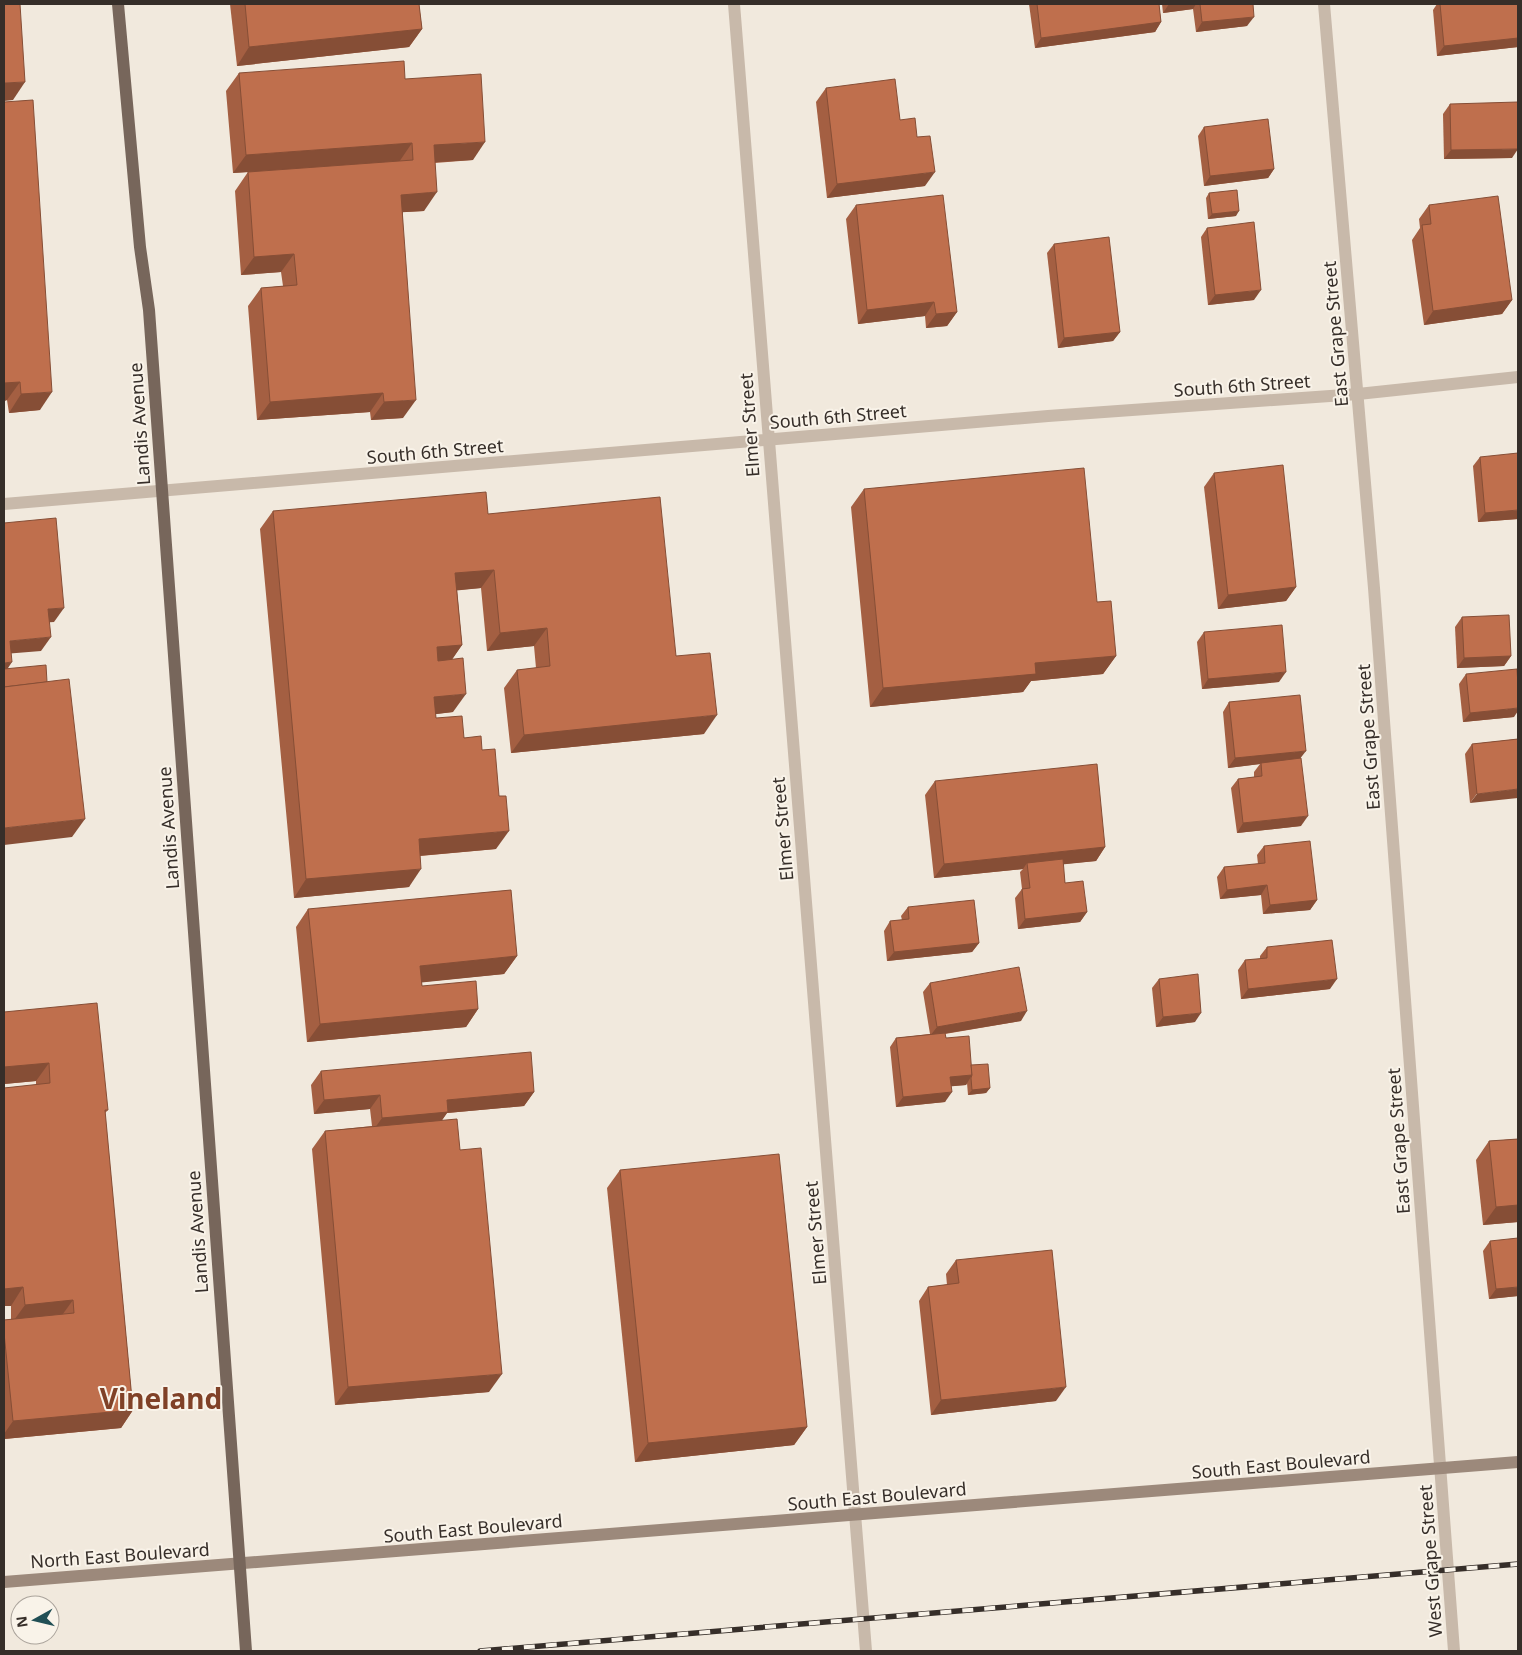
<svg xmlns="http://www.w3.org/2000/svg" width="1522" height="1655" font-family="'Noto Sans',sans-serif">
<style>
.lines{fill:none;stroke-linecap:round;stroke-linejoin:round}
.minor{stroke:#c8b9aa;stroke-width:12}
.secondary{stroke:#9c897b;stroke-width:12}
.primary{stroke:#77665b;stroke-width:12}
.rail-casing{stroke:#362e29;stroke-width:5.5}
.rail{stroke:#f9f3e9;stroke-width:4;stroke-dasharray:11;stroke-linecap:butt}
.wall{fill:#a45f42}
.shaded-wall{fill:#864e36}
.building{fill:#bf6f4d;stroke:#864e36}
.labels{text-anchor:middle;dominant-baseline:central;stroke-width:4;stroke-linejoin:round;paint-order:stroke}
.street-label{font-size:18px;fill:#362e29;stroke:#f9f3e9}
.town-label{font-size:28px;font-weight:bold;fill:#804127;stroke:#f9f3e9}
</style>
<rect width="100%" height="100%" fill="#f1e9dd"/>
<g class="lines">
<g class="minor">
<polyline points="734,4 866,1651"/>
<polyline points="1324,4 1374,588 1454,1651"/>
<polyline points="4,504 1048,416 1358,394 1518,377"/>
</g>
<polyline class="secondary" points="4,1582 1518,1462"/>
<polyline class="primary" points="118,4 140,247 149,310 246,1651"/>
<defs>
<polyline id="rail" points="480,1651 1518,1564"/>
</defs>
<use href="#rail" class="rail-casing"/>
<use href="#rail" class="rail"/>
</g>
<g class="wall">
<polygon points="230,4 419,4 422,29 409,47 237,66"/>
<polygon points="1029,4 1159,4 1161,22 1155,32 1035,48"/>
<polygon points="1162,4 1253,4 1247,26 1196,32 1193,9 1163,13"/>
<polygon points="1437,4 1518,4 1518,47 1437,56 1433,10"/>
<polygon points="239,73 405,79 473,160 435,163 424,211 403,212 403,418 371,420 370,412 257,420 248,306 261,288 283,286 281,272 241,275 235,191 248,172 233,173 226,91"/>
<polygon points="826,88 900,120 917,137 925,186 827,198 816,102"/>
<polygon points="4,102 40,410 9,413 7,400 4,401"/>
<polygon points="1450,104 1512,158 1444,159 1443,114"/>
<polygon points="1204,127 1274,169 1268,178 1204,186 1198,136"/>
<polygon points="1209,193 1236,216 1208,219 1206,198"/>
<polygon points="856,205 957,312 947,326 926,328 925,316 858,324 846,219"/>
<polygon points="1429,205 1512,300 1502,314 1424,325 1412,240 1420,228 1419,219"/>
<polygon points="1207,228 1254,300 1208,305 1201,237"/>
<polygon points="1054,244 1120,332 1113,341 1058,348 1047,253"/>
<polygon points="1480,457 1518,519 1478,522 1473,466"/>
<polygon points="1214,473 1296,587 1286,601 1218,609 1204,487"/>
<polygon points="864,489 1097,602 1116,656 1103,674 1031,681 1023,692 870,707 851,507"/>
<polygon points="273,511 488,514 676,656 704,734 511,753 504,688 517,670 536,668 534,646 487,651 481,588 457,590 462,645 452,659 453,712 435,714 436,718 482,750 496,849 420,856 409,887 294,898 260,529"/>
<polygon points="1462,617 1511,656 1504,666 1457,668 1455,627"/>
<polygon points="1204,632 1279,682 1202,689 1197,642"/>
<polygon points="1466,674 1514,717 1463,722 1459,684"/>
<polygon points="1229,702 1301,758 1301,826 1237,833 1231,788 1238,779 1254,777 1254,772 1260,764 1228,768 1223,712"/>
<polygon points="1518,739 1470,803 1465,754 1472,744"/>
<polygon points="935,781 1105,847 1096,861 1063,864 1065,883 1087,912 1080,922 1018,929 1015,898 1022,889 1020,872 1023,869 934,878 925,795"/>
<polygon points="1264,846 1317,900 1310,910 1263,914 1261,895 1220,899 1217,877 1224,867 1258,864 1257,855"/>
<polygon points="908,907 979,943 972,952 887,961 884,931 890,921 902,920 901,916"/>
<polygon points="308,909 517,956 504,974 422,982 422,986 478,1009 466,1027 307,1042 296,927"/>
<polygon points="1267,947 1330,989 1241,999 1238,970 1245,960 1260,959 1260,956"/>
<polygon points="1159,979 1195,1022 1156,1027 1152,988"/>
<polygon points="930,983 1021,1021 945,1034 946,1038 971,1065 990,1088 986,1093 968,1095 967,1083 966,1085 951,1086 945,1102 896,1107 890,1047 896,1038 930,1034 923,992"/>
<polygon points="4,1012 108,1110 105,1113 133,1410 121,1428 4,1439 4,1320 11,1319 11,1306 4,1306 4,1088 36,1085 36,1081 4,1084"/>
<polygon points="321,1071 534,1092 524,1106 447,1113 442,1120 460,1150 489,1392 335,1405 312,1149 325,1131 372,1126 370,1109 314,1114 311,1085"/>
<polygon points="1518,1139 1518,1222 1483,1225 1476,1160 1489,1141"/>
<polygon points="620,1170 807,1427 794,1445 635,1462 607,1188"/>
<polygon points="1490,1241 1518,1296 1489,1299 1483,1251"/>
<polygon points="956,1260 1056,1401 931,1415 919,1301 928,1287 947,1285 946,1274"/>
</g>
<g class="shaded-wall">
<polygon points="1169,4 1196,4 1193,9 1163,13"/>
<polygon points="1254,17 1247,26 1196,32 1202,22"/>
<polygon points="1161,22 1155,32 1035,48 1041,38"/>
<polygon points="422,29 409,47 237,66 249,47"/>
<polygon points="1518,38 1518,47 1437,56 1444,46"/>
<polygon points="25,82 13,100 4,101 4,83"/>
<polygon points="485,142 473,160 421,163 434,145"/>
<polygon points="412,143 399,162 233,173 246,155"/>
<polygon points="1518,149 1512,158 1444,159 1451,150"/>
<polygon points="1274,169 1268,178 1204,186 1210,176"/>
<polygon points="935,172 925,186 827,198 837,184"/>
<polygon points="437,192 424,211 389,213 401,195"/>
<polygon points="1239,211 1236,216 1208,219 1212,214"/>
<polygon points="294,254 281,272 241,275 254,257"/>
<polygon points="1261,290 1254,300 1208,305 1215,295"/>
<polygon points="1512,300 1502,314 1424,325 1433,311"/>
<polygon points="934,302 925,316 858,324 867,310"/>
<polygon points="957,312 947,326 926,328 936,314"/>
<polygon points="1120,332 1113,341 1058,348 1064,338"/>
<polygon points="20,382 7,400 4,401 4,383"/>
<polygon points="52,392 40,410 9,413 21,394"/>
<polygon points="383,393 370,412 257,420 270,402"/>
<polygon points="416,400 403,418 371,420 384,402"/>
<polygon points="1518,510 1518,519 1478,522 1485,513"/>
<polygon points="494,570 481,588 442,592 455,573"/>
<polygon points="1296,587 1286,601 1218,609 1228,595"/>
<polygon points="64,608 54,622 38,623 48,609"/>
<polygon points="547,628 534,646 487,651 500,633"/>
<polygon points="51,637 41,651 4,654 10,641"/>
<polygon points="462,645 449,664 424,666 437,647"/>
<polygon points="1116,656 1103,674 1031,681 1023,692 870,707 883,688 1035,663"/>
<polygon points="1511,656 1504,666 1457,668 1464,658"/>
<polygon points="12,662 4,674 4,663"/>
<polygon points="1286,672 1279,682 1202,689 1208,679"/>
<polygon points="466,694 453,712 421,716 434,697"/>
<polygon points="1518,708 1518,711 1514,717 1463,722 1470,713"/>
<polygon points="717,715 704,734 511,753 524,735"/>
<polygon points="1306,751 1299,760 1261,763 1260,764 1228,768 1235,758"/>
<polygon points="1518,789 1518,798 1470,803 1477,794"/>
<polygon points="1308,816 1301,826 1237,833 1243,823"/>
<polygon points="85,819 72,837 4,845 4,828"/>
<polygon points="509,831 496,849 406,857 419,839"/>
<polygon points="1105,847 1096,861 1028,868 1027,863 1023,869 934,878 944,864"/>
<polygon points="421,869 409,887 294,898 306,879"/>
<polygon points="1267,885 1261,895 1220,899 1227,890"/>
<polygon points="1317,900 1310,910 1263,914 1270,905"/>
<polygon points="1087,912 1080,922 1018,929 1025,919"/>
<polygon points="979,943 972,952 887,961 894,952"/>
<polygon points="517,956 504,974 407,984 420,966"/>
<polygon points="1337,979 1330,989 1241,999 1248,989"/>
<polygon points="478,1009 466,1027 307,1042 320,1024"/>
<polygon points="1027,1011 1021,1021 930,1036 937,1027"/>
<polygon points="1201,1013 1195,1022 1156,1027 1163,1017"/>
<polygon points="49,1063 36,1081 4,1084 4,1067"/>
<polygon points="972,1075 966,1085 944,1087 950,1077"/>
<polygon points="990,1088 986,1093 968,1095 972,1090"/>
<polygon points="534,1092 524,1106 447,1113 438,1126 372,1132 382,1118 447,1100"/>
<polygon points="952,1092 945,1102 896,1107 903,1097"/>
<polygon points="380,1095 370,1109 314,1114 324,1100"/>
<polygon points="1518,1205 1518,1222 1483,1225 1496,1207"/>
<polygon points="23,1287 11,1306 4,1306 4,1289"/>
<polygon points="1518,1287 1518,1296 1489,1299 1496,1289"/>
<polygon points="73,1300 60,1318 12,1323 25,1305"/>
<polygon points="502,1374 489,1392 335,1405 348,1387"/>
<polygon points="1066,1387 1056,1401 931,1415 941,1400"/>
<polygon points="133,1410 121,1428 4,1439 4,1434 13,1421"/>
<polygon points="807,1427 794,1445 635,1462 648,1443"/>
</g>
<g class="building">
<polygon points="4,4 20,4 25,82 4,83"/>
<polygon points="245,4 419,4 422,29 249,47"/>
<polygon points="1037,4 1159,4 1161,22 1041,38"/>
<polygon points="1200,4 1253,4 1254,17 1202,22"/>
<polygon points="1440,4 1518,4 1518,38 1444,46"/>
<polygon points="404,61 405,79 481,74 485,142 434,145 437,192 401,195 416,400 384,402 383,393 270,402 261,288 297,285 294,254 254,257 248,172 413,160 412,143 246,155 239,73"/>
<polygon points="895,79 900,120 915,118 917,137 930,136 935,172 837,184 826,88"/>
<polygon points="33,100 52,392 21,394 20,382 4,383 4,102"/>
<polygon points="1518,102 1518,149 1451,150 1450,104"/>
<polygon points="1268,119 1274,169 1210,176 1204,127"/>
<polygon points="1237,190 1239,211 1212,214 1209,193"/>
<polygon points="943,195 957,312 936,314 934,302 867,310 856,205"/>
<polygon points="1498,196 1512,300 1433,311 1422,225 1431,224 1429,205"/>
<polygon points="1254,222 1261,290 1215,295 1207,228"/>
<polygon points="1109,237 1120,332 1064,338 1054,244"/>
<polygon points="1518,453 1518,510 1485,513 1480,457"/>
<polygon points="1283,465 1296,587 1228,595 1214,473"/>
<polygon points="1084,468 1097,602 1111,601 1116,656 1035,663 1036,674 883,688 864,489"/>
<polygon points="486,492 488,514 660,497 676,656 710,653 717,715 524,735 517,670 550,666 547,628 500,633 494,570 455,573 462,645 437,647 438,661 463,658 466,694 434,697 436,718 462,716 464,738 481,736 482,750 495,749 499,796 506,796 509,831 419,839 421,869 306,879 273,511"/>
<polygon points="56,518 64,608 48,609 51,637 10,641 12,662 4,663 4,523"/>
<polygon points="1509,615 1511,656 1464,658 1462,617"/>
<polygon points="1282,625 1286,672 1208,679 1204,632"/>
<polygon points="46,665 47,682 4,687 4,669"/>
<polygon points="1517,669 1518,686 1518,708 1470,713 1466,674"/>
<polygon points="69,679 85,819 4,828 4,687"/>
<polygon points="1300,695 1306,751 1235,758 1229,702"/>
<polygon points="1518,739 1518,789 1477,794 1472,744"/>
<polygon points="1301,758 1308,816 1243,823 1238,779 1262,776 1261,763"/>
<polygon points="1097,764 1105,847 944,864 935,781"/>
<polygon points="1310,841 1317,900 1270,905 1267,885 1227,890 1224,867 1265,863 1264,846"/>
<polygon points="1063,859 1065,883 1083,881 1087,912 1025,919 1022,889 1030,888 1027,863"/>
<polygon points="511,890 517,956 420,966 422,986 476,981 478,1009 320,1024 308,909"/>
<polygon points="974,900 979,943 894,952 890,921 909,919 908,907"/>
<polygon points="1332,940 1337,979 1248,989 1245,960 1267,958 1267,947"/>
<polygon points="1019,967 1027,1011 937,1027 930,983"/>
<polygon points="1198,974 1201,1013 1163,1017 1159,979"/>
<polygon points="97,1003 108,1110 105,1110 133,1410 13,1421 4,1333 4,1320 74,1313 73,1300 25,1305 23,1287 4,1289 4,1088 50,1083 49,1063 4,1067 4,1012"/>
<polygon points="945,1033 946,1038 969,1036 972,1075 950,1077 952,1092 903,1097 896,1038"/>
<polygon points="531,1052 534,1092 447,1100 448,1112 382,1118 380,1095 324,1100 321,1071"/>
<polygon points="988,1064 990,1088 972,1090 971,1078 972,1075 971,1065"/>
<polygon points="457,1119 460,1150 481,1148 502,1374 348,1387 325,1131"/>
<polygon points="1518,1139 1518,1205 1496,1207 1489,1141"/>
<polygon points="779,1154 807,1427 648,1443 620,1170"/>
<polygon points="1518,1238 1518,1287 1496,1289 1490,1241"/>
<polygon points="1052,1250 1066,1387 941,1400 928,1287 959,1283 956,1260"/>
</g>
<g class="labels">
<g class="street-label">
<text transform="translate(1335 334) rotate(-95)">East Grape Street</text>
<text transform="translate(1242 385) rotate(-4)">South 6th Street</text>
<text transform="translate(838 416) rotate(-5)">South 6th Street</text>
<text transform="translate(139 424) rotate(-94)">Landis Avenue</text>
<text transform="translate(749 425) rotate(-94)">Elmer Street</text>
<text transform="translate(435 451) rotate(-5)">South 6th Street</text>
<text transform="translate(1368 737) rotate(-94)">East Grape Street</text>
<text transform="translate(168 828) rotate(-94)">Landis Avenue</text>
<text transform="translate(782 829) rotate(-95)">Elmer Street</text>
<text transform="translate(1398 1141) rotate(-94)">East Grape Street</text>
<text transform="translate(197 1232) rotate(-94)">Landis Avenue</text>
<text transform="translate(815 1233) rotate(-95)">Elmer Street</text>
<text transform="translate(1281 1464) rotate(-5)">South East Boulevard</text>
<text transform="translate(877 1496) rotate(-5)">South East Boulevard</text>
<text transform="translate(473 1528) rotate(-5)">South East Boulevard</text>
<text transform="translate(120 1555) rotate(-4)">North East Boulevard</text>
<text transform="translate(1430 1561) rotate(-94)">West Grape Street</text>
</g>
<g class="town-label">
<text x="161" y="1398">Vineland</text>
</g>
</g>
<rect width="1522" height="1655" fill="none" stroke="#362e29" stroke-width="10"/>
<g transform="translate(35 1620) rotate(262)"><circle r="24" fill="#f9f3e9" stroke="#aba49c"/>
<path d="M0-4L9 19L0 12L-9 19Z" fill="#214f55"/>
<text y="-8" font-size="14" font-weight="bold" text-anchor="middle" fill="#362e29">N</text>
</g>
</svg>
